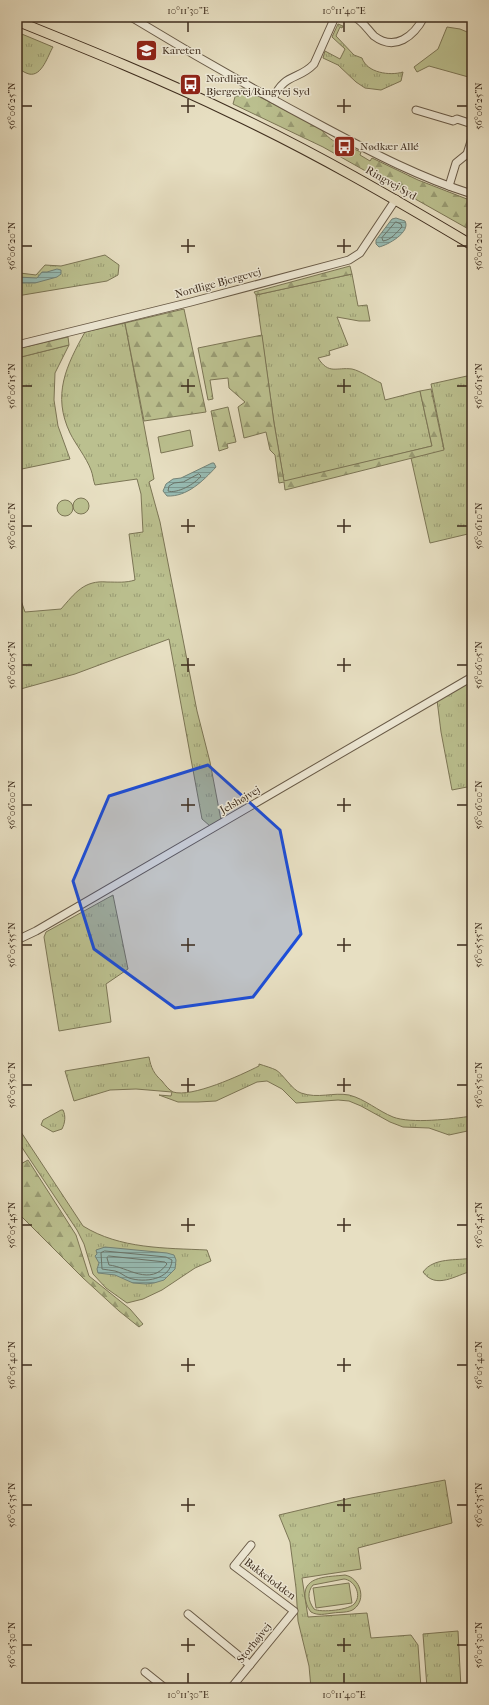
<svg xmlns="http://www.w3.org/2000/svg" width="489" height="1705" font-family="'IM FELL French Canon',serif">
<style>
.grass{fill:url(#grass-tufts);stroke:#7c7656}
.forest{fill:url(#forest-firs);stroke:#7c7656}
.green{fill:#bbc08f;stroke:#7c7656;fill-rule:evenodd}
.water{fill:url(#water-rules);stroke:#738378}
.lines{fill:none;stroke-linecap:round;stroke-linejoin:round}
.shore{stroke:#6a7469;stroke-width:1}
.minor-casing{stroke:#685a47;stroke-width:9}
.major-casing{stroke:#3e2d1e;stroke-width:11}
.minor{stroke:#efead7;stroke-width:7}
.major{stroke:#e7dfc2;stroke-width:9}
.marked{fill:#1d4ed8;fill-opacity:0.2;stroke:#1d4ed8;stroke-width:3;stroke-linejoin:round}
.ticks{fill:none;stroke:#3e2d1e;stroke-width:1.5}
.labels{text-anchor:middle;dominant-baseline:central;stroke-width:3;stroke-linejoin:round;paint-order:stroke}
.poi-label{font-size:11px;fill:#3e2d1e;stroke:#efead7;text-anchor:start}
.street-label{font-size:11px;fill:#3e2d1e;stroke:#efead7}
.neatline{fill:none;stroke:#3e2d1e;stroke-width:1.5}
.ticks-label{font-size:10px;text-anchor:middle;fill:#3e2d1e}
</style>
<defs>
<pattern id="grass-tufts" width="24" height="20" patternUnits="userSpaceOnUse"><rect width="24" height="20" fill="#bbc08f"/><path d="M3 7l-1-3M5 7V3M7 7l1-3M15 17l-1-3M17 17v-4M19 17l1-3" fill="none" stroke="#999c74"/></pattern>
<pattern id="forest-firs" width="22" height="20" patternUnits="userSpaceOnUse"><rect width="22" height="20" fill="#bbc08f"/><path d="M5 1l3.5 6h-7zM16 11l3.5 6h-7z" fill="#999c74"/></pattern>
<pattern id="water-rules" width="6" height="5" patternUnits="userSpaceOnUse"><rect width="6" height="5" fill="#97bcb4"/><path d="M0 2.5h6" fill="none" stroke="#7d9992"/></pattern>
</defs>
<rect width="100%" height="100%" fill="#e7dfc2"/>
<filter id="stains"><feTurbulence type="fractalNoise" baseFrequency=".005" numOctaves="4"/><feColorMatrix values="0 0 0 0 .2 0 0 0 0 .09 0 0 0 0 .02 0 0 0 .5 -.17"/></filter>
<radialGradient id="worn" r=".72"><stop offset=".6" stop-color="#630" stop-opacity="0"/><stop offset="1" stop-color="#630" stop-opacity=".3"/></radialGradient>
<g class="grass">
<path d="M338 24 343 26 342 28 340 27 336 36 354 55 362 58C367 73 390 76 403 72L401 81 381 90 365 88 356 82 338 65 323 58 325 51 340 59 345 49 332 37Z"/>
<path d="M17 32 53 47C48 55 42 77 29 74 25 73 21 70 17 68Z"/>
<polygon points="105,255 119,265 118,275 107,281 17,296 17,274 20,273 36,275 45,265 61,266"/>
<path d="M352 274 358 306 367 305 370 321H359L337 317 348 345 329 351 330 355 318 358C329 375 336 367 352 369 361 371 372 379 381 383L385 400 420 391 432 446 284 482 274 423 256 295Z"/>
<path d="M125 323 154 479 149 482 160 522 197 711 210 762 221 820 210 826 202 819 169 639 75 674 17 690V589L25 612 61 609C75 593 84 580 107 582 117 582 126 583 135 580L129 534 143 532 141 494 137 479 95 485C93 480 93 475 91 470 86 457 76 445 70 433 52 395 66 366 85 332Z"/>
<polygon points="69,345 55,373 54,400 58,426 70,459 17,470 17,358"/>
<polygon points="467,376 472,394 472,533 430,543 411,458 444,449 431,384"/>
<polygon points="472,681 472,786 452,790 441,732 437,700"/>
<polygon points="113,895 128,969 106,984 111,1022 59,1031 44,937 46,932"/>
<path d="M149 1057C151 1068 154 1074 162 1081 165 1085 169 1090 173 1092 192 1098 241 1075 259 1066V1064C265 1066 272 1068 276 1070 283 1074 292 1090 301 1093 318 1099 333 1092 349 1095 365 1099 378 1111 393 1117 411 1124 452 1119 472 1116V1130L449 1135 429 1128 403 1127 390 1122 361 1106 349 1101 338 1100 296 1103 282 1089 267 1081 257 1082 216 1101 198 1102H178L159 1095 171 1096 172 1092 136 1089 110 1090 74 1101 65 1071Z"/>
<path d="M61 1110H63C66 1116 65 1123 62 1129L53 1132 41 1125 43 1120Z"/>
<path d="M21 1132 83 1226C120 1249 165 1248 207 1250L211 1261 195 1268 162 1290 143 1299 127 1303 106 1288 93 1274 84 1244 77 1230 17 1140V1135Z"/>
<path d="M472 1258V1271C456 1275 436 1290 423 1272 434 1257 456 1261 472 1258Z"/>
<polygon points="445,1480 452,1523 358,1548 361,1569 302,1578 308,1617 367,1613 371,1638 411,1635 418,1645 421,1688 311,1688 309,1666 298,1621 296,1588 290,1542 279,1515 351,1498"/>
<polygon points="458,1631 461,1688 427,1688 423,1634"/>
</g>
<g class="forest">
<path d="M243 88 321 129C334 146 344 144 361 152L360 155 370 161 372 158 418 180 472 201V231L323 147 233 104 237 90Z"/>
<polygon points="350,266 352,274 256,295 254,292"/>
<polygon points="184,309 206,412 144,421 125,323"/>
<polygon points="262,335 274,423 284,481 432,446 420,391 431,389 444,450 285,490 284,482 279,483 275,455 270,450 266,432 244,438 238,407 245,402 229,388 228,378 210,380 213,399 208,400 198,348"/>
<polygon points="68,337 69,345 17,358 17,349"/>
<polygon points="228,407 236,442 227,444 228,448 219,451 211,411"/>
<polygon points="28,1160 76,1235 89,1276 130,1309 143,1324 139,1327 119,1311 83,1278 17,1212 17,1166"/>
</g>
<g class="green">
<polygon points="447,27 460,29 472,34 472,78 429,66 417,72 414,67 438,49"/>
<polygon points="190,430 193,446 161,453 158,437"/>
<circle cx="81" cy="506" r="8"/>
<circle cx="65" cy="508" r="8"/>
<path d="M345 1575C360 1578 367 1599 354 1609 349 1613 339 1612 333 1613 325 1614 318 1616 311 1612 307 1607 306 1603 305 1597 303 1575 330 1577 345 1575ZM344 1579C354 1580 362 1594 355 1603 351 1610 320 1613 314 1609 308 1601 307 1592 313 1585Z"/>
<polygon points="349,1583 352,1603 316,1608 313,1588"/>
</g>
<g class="water">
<path d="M396 218 405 221C411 232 388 245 379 247L376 244V240L392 219Z"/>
<polygon points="57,269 61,270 61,274 57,277 35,283 17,283 17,277 37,278 42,272 47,272"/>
<path d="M212 463H214L216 467C203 481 187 497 167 496L163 491 166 484 173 479 181 478Z"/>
<polygon points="105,1247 167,1253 174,1255 176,1260 175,1269 164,1280 154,1283 146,1284 133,1283 115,1275 98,1273 97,1269 99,1263 95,1256 97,1254 96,1250"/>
</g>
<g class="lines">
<g class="shore">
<path d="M396 222 401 224 402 227C396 233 391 240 383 241L382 238Z"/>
<path d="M199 474 201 476C195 484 177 494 168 491L169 486 174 483 183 482Z"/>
<path d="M105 1251 166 1257 172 1260C171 1280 144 1283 129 1278 124 1276 120 1272 115 1271 111 1270 106 1270 102 1269L101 1253Z"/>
<path d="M109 1256 165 1262 167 1264C150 1287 128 1267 109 1265L107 1258Z"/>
</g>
<defs>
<g id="minor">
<path d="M131 17C195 56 260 93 326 128 373 153 421 178 472 194"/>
<path d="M354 17C363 21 367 29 374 36 395 52 414 36 424 17"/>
<path d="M273 99C285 72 298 81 314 64L335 17"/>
<polyline points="416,110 453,121 457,119 472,124"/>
<polyline points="449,186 456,163 467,154 472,138"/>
<polyline points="17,345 191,302 349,260 360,253 396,199"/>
<polyline points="17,940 36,931 472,677"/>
<polyline points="188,1614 250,1665"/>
<polyline points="145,1672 165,1688"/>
<polyline points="231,1688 294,1611 234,1566 251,1545"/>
</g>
<path id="major" d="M17 21C89 50 161 79 231 113 314 152 393 198 472 245"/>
</defs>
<use href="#minor" class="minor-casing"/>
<use href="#major" class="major-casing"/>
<use href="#minor" class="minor"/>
<use href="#major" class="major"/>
</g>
<path class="marked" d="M208 765 280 830 301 934 253 997 175 1008 94 949 73 881 109 796Z"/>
<path class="ticks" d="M188 22V32M344 22V32M188 99V113M344 99V113M22 106H32M181 106H195M337 106H351M457 106H467M188 239V253M344 239V253M22 246H32M181 246H195M337 246H351M457 246H467M188 379V393M344 379V393M22 386H32M181 386H195M337 386H351M457 386H467M188 519V533M344 519V533M22 526H32M181 526H195M337 526H351M457 526H467M188 658V672M344 658V672M22 665H32M181 665H195M337 665H351M457 665H467M188 798V812M344 798V812M22 805H32M181 805H195M337 805H351M457 805H467M188 938V952M344 938V952M22 945H32M181 945H195M337 945H351M457 945H467M188 1078V1092M344 1078V1092M22 1085H32M181 1085H195M337 1085H351M457 1085H467M188 1218V1232M344 1218V1232M22 1225H32M181 1225H195M337 1225H351M457 1225H467M188 1358V1372M344 1358V1372M22 1365H32M181 1365H195M337 1365H351M457 1365H467M188 1498V1512M344 1498V1512M22 1505H32M181 1505H195M337 1505H351M457 1505H467M188 1638V1652M344 1638V1652M22 1645H32M181 1645H195M337 1645H351M457 1645H467M188 1673V1683M344 1673V1683"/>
<defs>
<symbol id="school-square" viewBox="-11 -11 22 22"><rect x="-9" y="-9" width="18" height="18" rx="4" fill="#8f2418" stroke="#efead7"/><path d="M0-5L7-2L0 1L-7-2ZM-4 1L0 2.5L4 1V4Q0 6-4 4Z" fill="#fff"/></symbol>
<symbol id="bus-square" viewBox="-11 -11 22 22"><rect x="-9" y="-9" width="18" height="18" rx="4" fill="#8f2418" stroke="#efead7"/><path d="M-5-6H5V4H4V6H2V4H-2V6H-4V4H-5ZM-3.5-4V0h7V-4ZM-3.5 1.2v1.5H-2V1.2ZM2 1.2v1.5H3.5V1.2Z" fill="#fff"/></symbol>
</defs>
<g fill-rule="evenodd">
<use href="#school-square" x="134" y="38" width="25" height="25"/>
<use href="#bus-square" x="178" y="72" width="25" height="25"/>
<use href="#bus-square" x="332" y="134" width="25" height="25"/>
</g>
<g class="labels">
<g class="poi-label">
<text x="162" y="50">Kareten</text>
<text x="206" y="78">Nordlige<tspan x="206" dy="13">Bjergevej/Ringvej Syd</tspan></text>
<text x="360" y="146">Nødkær Allé</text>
</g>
<g class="street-label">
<text transform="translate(391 183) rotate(30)">Ringvej Syd</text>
<text transform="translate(218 283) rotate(-15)">Nordlige Bjergevej</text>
<text transform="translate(240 800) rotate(-30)">Jelshøjvej</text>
<text transform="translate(270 1579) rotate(37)">Bakkelodden</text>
<text transform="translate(254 1643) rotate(-51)">Storhøjvej</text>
</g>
</g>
<rect width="489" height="1705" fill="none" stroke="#e7dfc2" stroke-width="44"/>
<rect x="22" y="22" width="445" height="1661" class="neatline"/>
<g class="ticks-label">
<text x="188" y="14">10°11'30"E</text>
<text x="344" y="14">10°11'40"E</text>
<text transform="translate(11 106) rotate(-90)" y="4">56°06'25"N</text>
<text transform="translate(478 106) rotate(-90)" y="4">56°06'25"N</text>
<text transform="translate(11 246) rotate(-90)" y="4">56°06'20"N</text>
<text transform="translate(478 246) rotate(-90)" y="4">56°06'20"N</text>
<text transform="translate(11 386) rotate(-90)" y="4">56°06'15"N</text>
<text transform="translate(478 386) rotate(-90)" y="4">56°06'15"N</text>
<text transform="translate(11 526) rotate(-90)" y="4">56°06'10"N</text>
<text transform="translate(478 526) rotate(-90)" y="4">56°06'10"N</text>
<text transform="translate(11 665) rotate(-90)" y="4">56°06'05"N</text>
<text transform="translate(478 665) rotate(-90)" y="4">56°06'05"N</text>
<text transform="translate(11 805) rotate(-90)" y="4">56°06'00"N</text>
<text transform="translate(478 805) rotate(-90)" y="4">56°06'00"N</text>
<text transform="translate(11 945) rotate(-90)" y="4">56°05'55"N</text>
<text transform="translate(478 945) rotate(-90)" y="4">56°05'55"N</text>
<text transform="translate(11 1085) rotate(-90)" y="4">56°05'50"N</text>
<text transform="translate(478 1085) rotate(-90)" y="4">56°05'50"N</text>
<text transform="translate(11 1225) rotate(-90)" y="4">56°05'45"N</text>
<text transform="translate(478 1225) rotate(-90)" y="4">56°05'45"N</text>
<text transform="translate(11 1365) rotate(-90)" y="4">56°05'40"N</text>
<text transform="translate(478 1365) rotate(-90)" y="4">56°05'40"N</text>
<text transform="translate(11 1505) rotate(-90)" y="4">56°05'35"N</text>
<text transform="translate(478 1505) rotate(-90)" y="4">56°05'35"N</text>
<text transform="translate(11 1645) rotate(-90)" y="4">56°05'30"N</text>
<text transform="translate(478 1645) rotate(-90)" y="4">56°05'30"N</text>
<text x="188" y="1698">10°11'30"E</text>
<text x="344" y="1698">10°11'40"E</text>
</g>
<rect width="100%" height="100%" filter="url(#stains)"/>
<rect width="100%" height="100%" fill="url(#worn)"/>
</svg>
